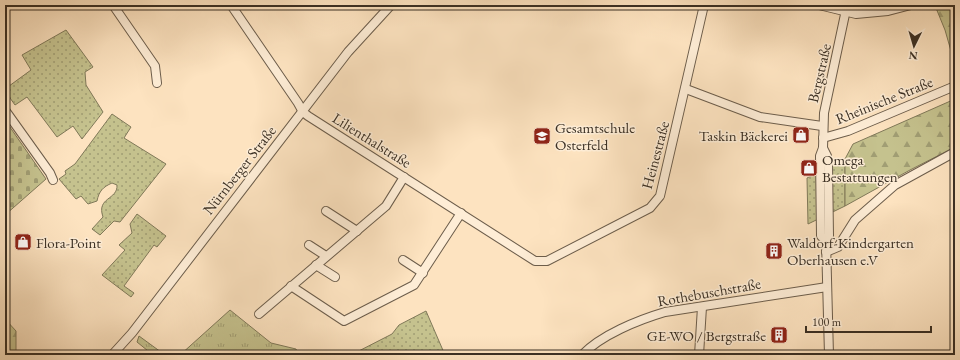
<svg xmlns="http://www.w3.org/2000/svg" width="960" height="360" font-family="'EB Garamond',serif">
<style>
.grass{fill:url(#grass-dots);stroke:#807959}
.forest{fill:url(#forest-firs);stroke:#807959}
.cemetery{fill:url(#cemetery-stones);stroke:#807959}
.park{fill:url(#park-tufts);stroke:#807959}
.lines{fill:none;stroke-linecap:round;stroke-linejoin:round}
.minor-casing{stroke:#6c5d4b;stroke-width:10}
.minor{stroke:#feedd6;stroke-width:8}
.labels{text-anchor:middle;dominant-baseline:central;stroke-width:3;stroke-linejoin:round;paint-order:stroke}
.street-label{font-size:15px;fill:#3b3024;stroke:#feedd6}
.poi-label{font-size:15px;fill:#3b3024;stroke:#feedd6;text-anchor:start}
</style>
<defs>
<pattern id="grass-dots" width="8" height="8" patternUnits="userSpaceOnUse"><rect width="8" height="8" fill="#c5c28e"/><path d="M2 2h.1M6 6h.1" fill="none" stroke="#a19e74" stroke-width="1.8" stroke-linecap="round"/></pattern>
<pattern id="forest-firs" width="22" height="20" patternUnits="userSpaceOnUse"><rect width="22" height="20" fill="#c5c28e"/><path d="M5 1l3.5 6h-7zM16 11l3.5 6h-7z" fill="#a19e74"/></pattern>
<pattern id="cemetery-stones" width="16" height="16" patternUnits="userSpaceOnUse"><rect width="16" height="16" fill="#c5c28e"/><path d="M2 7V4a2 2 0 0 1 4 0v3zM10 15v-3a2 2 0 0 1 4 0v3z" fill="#a19e74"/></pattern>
<pattern id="park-tufts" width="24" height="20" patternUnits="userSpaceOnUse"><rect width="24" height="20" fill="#c5c28e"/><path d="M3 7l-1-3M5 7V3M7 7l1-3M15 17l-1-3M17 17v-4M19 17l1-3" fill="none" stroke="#a19e74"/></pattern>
</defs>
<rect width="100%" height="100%" fill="#fde3c0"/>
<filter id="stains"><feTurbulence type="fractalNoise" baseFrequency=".005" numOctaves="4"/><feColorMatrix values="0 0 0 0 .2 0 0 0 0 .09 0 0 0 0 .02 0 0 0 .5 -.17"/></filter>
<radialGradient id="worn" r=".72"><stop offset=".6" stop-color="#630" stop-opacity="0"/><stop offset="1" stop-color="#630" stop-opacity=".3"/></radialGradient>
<g class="grass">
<polygon points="66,30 93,67 85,72 86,85 103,112 82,139 73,126 57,137 27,97 15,105 5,91 5,89 31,70 22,55"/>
<path d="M112 114 131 127 124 138 166 164 120 222 114 221 100 235 92 229 103 217C96 197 118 200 117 185L112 183C103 187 99 191 97 201L88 204 81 196 76 199 59 179 66 174 65 171 75 164Z"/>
<polygon points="845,159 845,206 808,224 807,178"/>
<polygon points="137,214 166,236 157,247 154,245 124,286 134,293 131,297 102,275 125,250 119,245 132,233 130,224"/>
<polygon points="426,311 445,355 351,355 392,334 399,325"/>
</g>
<g class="forest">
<polygon points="940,5 955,5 955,65 945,30 936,8"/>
<polygon points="955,99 955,147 910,170 845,206 845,159 853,144"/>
<polygon points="5,319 16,331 16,355 5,355"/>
</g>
<polygon class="cemetery" points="5,120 46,179 5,215"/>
<g class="park">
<polygon points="230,310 271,343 296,349 299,355 180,355"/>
<polygon points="139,336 165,355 153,355 137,342"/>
</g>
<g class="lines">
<defs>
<g id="minor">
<polyline points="113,5 155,66 157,83"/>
<polyline points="231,5 298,103 303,112 308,116 535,261 547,261 650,208 660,196 704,5"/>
<polyline points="819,5 856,14 888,11 911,5"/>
<polyline points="686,89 760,117 822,126"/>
<polyline points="5,110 50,173 53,180"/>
<polyline points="823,138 848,131 955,86"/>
<polyline points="823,148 827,156 828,164 829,236 826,241 829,355"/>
<polyline points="326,211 357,231"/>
<polyline points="826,241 821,236 820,156 823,148 824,113 847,5"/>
<polyline points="309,245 326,256"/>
<polyline points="826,252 838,247 855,220 895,185 955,152"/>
<polyline points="403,260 423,273"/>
<polyline points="316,265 335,277"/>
<polyline points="291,286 344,321 414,285 461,213"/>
<polyline points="259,314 386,206 404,177"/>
<polyline points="112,355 132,333 348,52 391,5"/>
<path d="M582 355C601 335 638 320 665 312L827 287"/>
<polyline points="699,355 702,307"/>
</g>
</defs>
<use href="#minor" class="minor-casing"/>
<use href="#minor" class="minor"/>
</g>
<defs>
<symbol id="shop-square" viewBox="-11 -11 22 22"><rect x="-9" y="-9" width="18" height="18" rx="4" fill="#8f2418" stroke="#feedd6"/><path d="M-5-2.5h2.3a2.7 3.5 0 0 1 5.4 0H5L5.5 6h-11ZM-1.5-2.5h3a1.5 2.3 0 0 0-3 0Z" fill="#fff"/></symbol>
<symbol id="school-square" viewBox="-11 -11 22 22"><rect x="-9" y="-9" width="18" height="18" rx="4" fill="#8f2418" stroke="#feedd6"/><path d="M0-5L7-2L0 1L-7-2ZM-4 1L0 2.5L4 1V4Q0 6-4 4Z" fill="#fff"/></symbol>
<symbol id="building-square" viewBox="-11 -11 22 22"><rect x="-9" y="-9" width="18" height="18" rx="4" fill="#8f2418" stroke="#feedd6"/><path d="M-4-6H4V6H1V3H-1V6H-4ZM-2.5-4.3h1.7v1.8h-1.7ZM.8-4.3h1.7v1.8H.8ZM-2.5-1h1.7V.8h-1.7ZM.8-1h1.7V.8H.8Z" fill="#fff"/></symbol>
</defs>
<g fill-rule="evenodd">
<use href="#shop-square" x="791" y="125" width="20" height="20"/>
<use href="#school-square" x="532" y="126" width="20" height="20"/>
<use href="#shop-square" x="799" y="158" width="20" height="20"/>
<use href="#shop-square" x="13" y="232" width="20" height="20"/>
<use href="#building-square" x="764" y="241" width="20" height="20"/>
<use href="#building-square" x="769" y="325" width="20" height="20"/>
</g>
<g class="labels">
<g class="street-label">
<text transform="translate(819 73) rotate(-77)">Bergstraße</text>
<text transform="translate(884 100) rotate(-22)">Rheinische Straße</text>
<text transform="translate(372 140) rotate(32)">Lilienthalstraße</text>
<text transform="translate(655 155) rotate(-75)">Heinestraße</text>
<text transform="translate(239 170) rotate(-52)">Nürnberger Straße</text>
<text transform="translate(709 292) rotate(-10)">Rothebuschstraße</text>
</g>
<g class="poi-label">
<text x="555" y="127">Gesamtschule<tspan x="555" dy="17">Osterfeld</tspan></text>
<text x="788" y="135" text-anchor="end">Taskin Bäckerei</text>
<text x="822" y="159">Omega<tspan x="822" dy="17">Bestattungen</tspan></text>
<text x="36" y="242">Flora-Point</text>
<text x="787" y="242">Waldorf-Kindergarten<tspan x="787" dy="17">Oberhausen e.V</tspan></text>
<text x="766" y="335" text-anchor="end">GE-WO / Bergstraße</text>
</g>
</g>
<rect width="960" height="360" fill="none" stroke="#fde3c0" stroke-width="20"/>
<rect x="6" y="6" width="948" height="348" fill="none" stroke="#3b3024" stroke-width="2"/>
<rect x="10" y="10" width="940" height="340" fill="none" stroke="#3b3024"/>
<g transform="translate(914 46) rotate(185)" stroke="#feedd6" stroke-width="3" paint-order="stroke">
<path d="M0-3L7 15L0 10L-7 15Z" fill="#3b3024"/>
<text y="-6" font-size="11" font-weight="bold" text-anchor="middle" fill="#3b3024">N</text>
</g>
<path d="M806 326v6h125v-6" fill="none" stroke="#3b3024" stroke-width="2"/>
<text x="812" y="326" font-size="12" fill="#3b3024" stroke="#feedd6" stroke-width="3" paint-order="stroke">100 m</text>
<rect width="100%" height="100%" filter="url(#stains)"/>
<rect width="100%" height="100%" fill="url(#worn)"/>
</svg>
